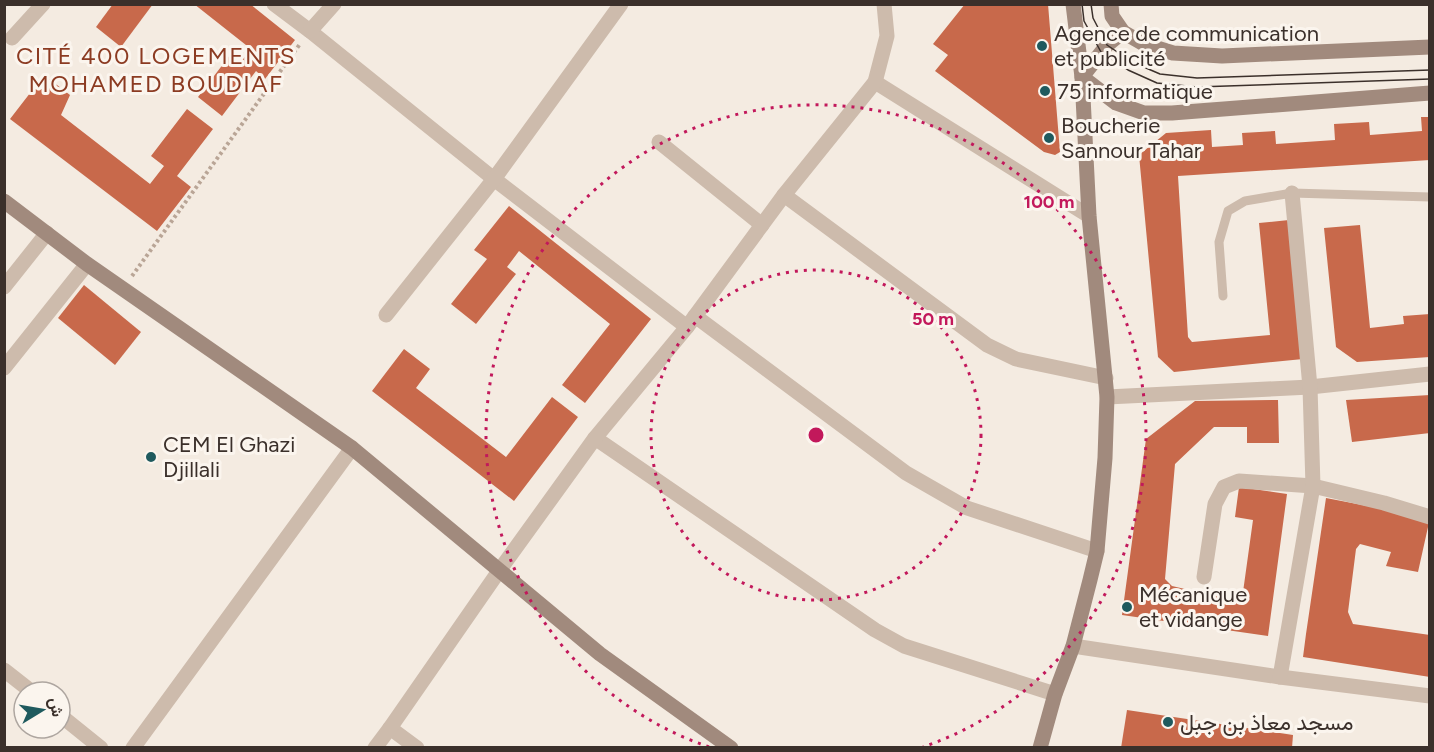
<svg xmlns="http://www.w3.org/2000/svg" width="1434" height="752" font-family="Figtree,Vazirmatn,sans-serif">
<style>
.building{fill:#c8694b}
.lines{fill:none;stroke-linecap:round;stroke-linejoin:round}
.path{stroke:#b9a596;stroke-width:4;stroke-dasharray:3 3;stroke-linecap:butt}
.service{stroke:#cdbbac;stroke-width:9}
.minor{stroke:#cdbbac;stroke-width:15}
.secondary{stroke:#a18a7d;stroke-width:15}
.tram{stroke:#3b302b;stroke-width:1.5}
.ring{fill:none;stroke:#c2185b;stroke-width:3;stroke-dasharray:3 6}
.poi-dot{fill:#1f5a5e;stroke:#fbf5ee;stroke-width:2}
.labels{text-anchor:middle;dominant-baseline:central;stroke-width:6;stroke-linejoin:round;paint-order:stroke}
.poi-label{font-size:22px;fill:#3b302b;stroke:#fbf5ee;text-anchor:start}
.neighbourhood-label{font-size:24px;letter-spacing:1.5px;fill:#8c3b22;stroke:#fbf5ee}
.centre{fill:#c2185b;stroke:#fbf5ee;stroke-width:3}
.ring-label{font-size:18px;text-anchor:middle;font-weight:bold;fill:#c2185b;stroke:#fbf5ee;stroke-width:6;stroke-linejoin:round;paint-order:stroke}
</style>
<rect width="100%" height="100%" fill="#f4ebe1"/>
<g class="building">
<polygon points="113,4 153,4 121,47 96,27"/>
<polygon points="194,4 250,4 295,40 265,79 256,71 222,116 198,97 230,55 240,63 251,49"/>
<polygon points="965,4 1048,4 1060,152 1055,155 1044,152 935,71 948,55 933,44"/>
<polygon points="44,75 70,95 61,115 150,184 164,166 151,156 187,109 213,129 177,176 191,187 157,231 10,119"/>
<polygon points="1421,117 1430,117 1430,160 1178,176 1188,337 1192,342 1270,335 1259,223 1289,220 1303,359 1174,372 1158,357 1139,155 1166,133 1211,130 1212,147 1243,145 1242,133 1275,131 1276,144 1335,140 1334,124 1369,122 1370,135 1422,131"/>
<polygon points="509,206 651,319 585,403 562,385 610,324 519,251 507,267 516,274 476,324 451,304 487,259 474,250"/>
<polygon points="1360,225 1370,328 1404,324 1403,316 1430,314 1430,357 1357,362 1336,347 1324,228"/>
<polygon points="84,285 141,332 115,365 58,318"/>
<polygon points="404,349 430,369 416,388 506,457 552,397 578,417 514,501 372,391"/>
<polygon points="1430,395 1430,433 1352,442 1346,400"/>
<polygon points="1278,400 1279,443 1247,443 1247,427 1214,427 1175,464 1165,579 1172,586 1228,599 1243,592 1253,520 1235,517 1239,487 1287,494 1268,636 1122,615 1146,439 1195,401"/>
<polygon points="1326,498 1430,518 1418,572 1386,566 1391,552 1360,544 1356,549 1348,612 1353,624 1430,635 1430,677 1303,657 1306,634"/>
<polygon points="1127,710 1293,735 1292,748 1121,748"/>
</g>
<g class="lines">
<polyline class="path" points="132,276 300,44"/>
<polyline class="service" points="1223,296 1219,242 1228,211 1245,201 1292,193 1430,197"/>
<g class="minor">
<polyline points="274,4 310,31 494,179 687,327"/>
<polyline points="310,31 334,4"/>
<polyline points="12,38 43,4"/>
<polyline points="875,82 1089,216"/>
<polyline points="659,142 762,225"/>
<polyline points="784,195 987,345 1016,359 1106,378"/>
<polyline points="4,287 47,233"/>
<polyline points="386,315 494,179 621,4"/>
<polyline points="695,316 906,473 967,508 1097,551"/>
<polyline points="4,368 87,264"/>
<polyline points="1107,397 1310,387 1430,374"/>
<polyline points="595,438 875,630 904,646 1055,694"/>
<polyline points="1204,577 1215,504 1224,487 1239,481 1313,486 1384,503 1430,517"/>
<polyline points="1073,646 1280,677 1430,696"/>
<polyline points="4,670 32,692"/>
<polyline points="1280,677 1313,486 1310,387 1292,193"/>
<polyline points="60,715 101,748"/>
<polyline points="390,728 417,748"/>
<polyline points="133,748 352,448"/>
<polyline points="375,748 390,728 499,571 595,438 687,327 784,195 875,82 887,36 884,4"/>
</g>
<g class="secondary">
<polyline points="1073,4 1082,77 1116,103 1144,113 1172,113 1430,93"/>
<polyline points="1111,4 1112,16 1123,32 1144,44 1173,53 1222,56 1430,47"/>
<polyline points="4,201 87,264 352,448 600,654 731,748"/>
<polyline points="1040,748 1055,694 1073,646 1090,580 1097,551 1105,458 1107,397 1089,216 1082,77 1107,45 1123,32"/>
</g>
<g class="tram">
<polyline points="1082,4 1084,21 1101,52 1128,70 1157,83 1197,87 1430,79"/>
<polyline points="1091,4 1093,18 1107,45 1132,62 1160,74 1197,78 1430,70"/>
</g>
</g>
<g class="ring">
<circle cx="816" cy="435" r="165"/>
<path d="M709 747A330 330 0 1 1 923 747"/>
</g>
<g class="poi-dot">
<circle cx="1042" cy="46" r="6"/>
<circle cx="1045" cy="91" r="6"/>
<circle cx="1049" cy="138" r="6"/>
<circle cx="151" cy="457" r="6"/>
<circle cx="1127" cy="607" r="6"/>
<circle cx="1168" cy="722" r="6"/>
</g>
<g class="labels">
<g class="poi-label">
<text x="1054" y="33">Agence de communication<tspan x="1054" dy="25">et publicité</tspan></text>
<text x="1057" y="91">75 informatique</text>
<text x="1061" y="125">Boucherie<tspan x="1061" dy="25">Sannour Tahar</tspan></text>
<text x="163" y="444">CEM El Ghazi<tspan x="163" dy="25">Djillali</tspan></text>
<text x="1139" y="594">Mécanique<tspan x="1139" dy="25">et vidange</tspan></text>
<text x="1180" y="722">مسجد معاذ بن جبل</text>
</g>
<g class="neighbourhood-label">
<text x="156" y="55">CITÉ 400 LOGEMENTS<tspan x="156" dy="28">MOHAMED BOUDIAF</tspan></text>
</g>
</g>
<circle cx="816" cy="435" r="9" class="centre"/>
<g class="ring-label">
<text x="1049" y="208">100 m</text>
<text x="933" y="325">50 m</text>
</g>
<rect width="1434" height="752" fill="none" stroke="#3b302b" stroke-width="12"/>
<g transform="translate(42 710) rotate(79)"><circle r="28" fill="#fbf5ee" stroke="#aea6a0" stroke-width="1.5"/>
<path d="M0-4.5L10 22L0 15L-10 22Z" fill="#1f5a5e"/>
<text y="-9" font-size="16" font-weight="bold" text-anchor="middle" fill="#3b302b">ش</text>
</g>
</svg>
